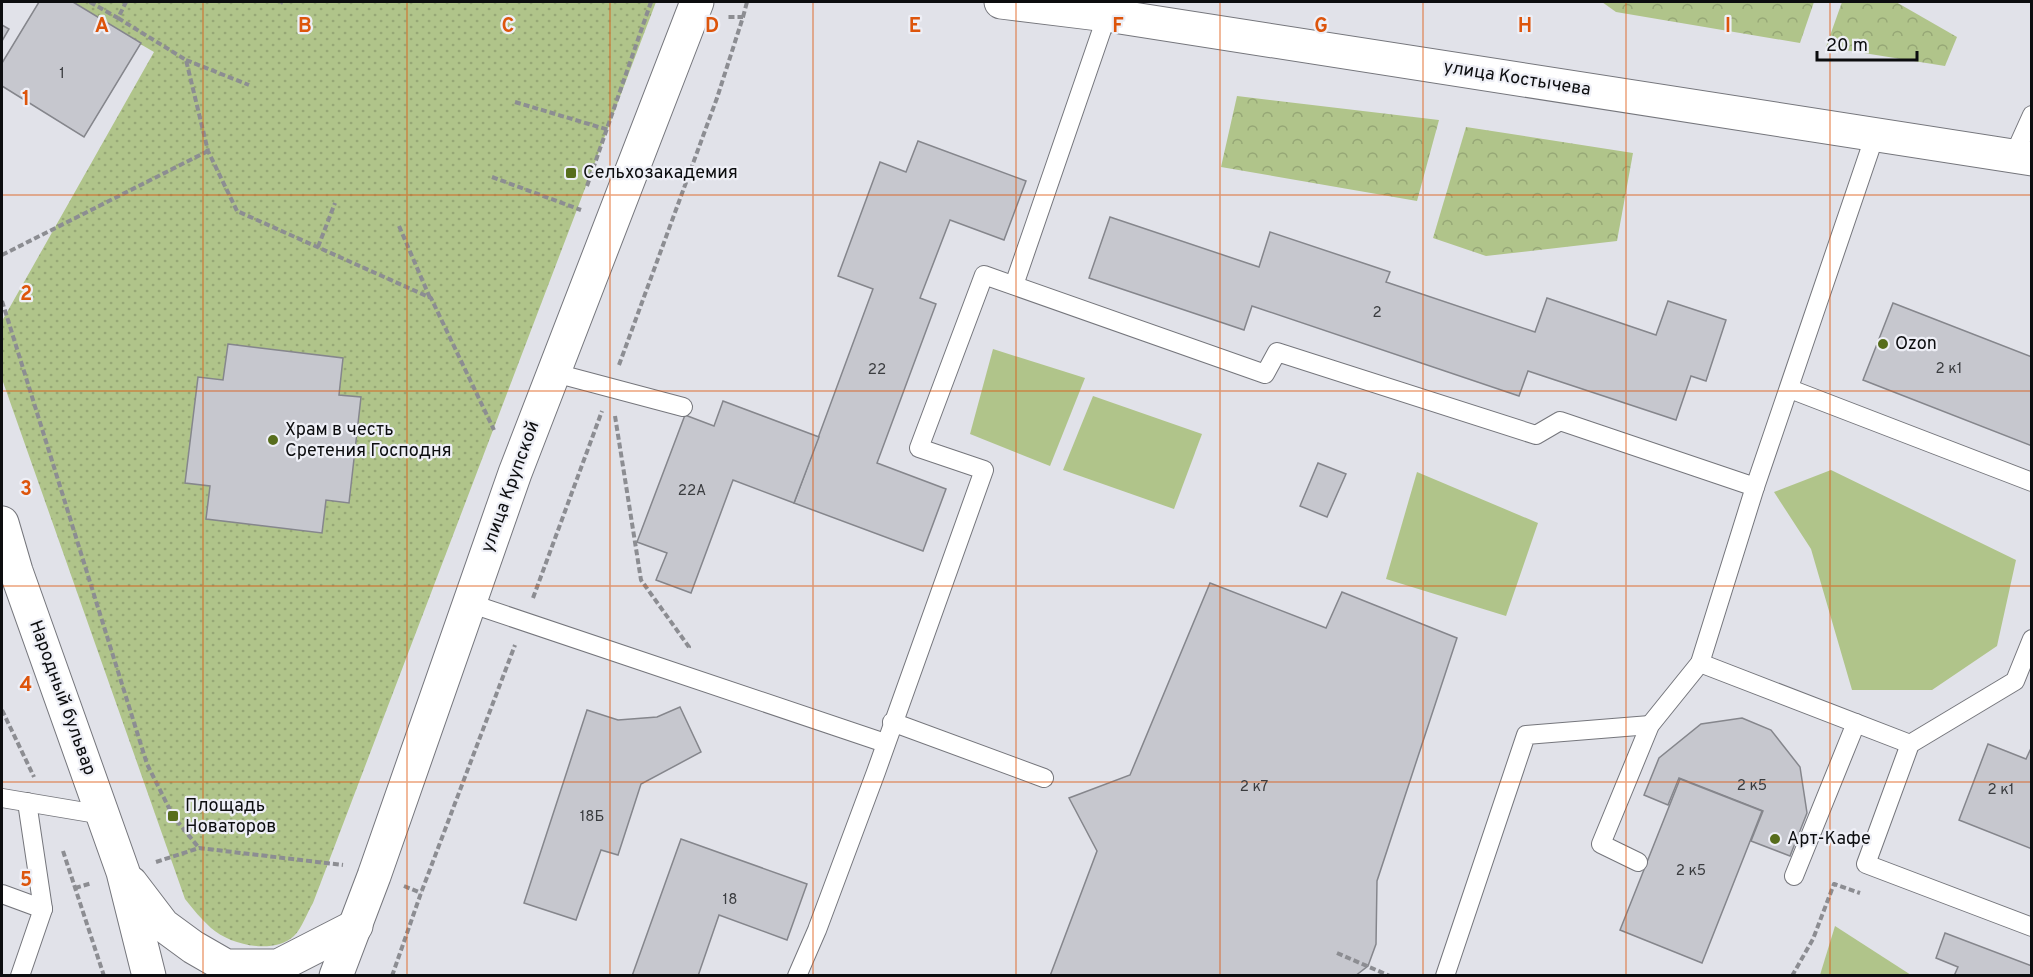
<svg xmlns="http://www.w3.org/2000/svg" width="2033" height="977" viewBox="0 0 2033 977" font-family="Overpass,sans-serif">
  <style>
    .grass { fill: url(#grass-dots) }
    .forest { fill: url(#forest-crowns) }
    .park { fill: #b0c48a }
    .building { fill: #c6c7ce; stroke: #85868c; stroke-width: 1.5 }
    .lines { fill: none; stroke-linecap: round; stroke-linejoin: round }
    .service-casing { stroke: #75767c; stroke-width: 20 }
    .minor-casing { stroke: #75767c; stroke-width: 35 }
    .tertiary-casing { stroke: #75767c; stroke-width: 35 }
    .path { stroke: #8c8d92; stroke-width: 4; stroke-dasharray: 6 3; stroke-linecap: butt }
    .service { stroke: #fff; stroke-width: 18 }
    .minor { stroke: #fff; stroke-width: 33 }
    .tertiary { stroke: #fff; stroke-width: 33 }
    .grid { fill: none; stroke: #dd550c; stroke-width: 1.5; stroke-opacity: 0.55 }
    .poi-dot { fill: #576d1c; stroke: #eeeff6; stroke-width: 2 }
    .labels { text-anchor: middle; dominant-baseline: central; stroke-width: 4.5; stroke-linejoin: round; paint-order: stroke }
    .number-label { font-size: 15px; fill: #3a3c3f }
    .street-label { font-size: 18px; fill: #0c0d0f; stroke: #eeeff6 }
    .poi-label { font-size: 18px; fill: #0c0d0f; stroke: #eeeff6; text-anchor: start }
    .grid-label { font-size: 20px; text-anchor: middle; font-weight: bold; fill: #dd550c; stroke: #eeeff6; stroke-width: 4.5; stroke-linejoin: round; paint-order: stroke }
  </style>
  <defs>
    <pattern id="grass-dots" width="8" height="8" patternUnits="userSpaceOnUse" patternTransform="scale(1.5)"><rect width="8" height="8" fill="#b0c48a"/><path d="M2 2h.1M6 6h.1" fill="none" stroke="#96a776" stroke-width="1.8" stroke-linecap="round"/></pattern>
    <pattern id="forest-crowns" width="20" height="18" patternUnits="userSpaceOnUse" patternTransform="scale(1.5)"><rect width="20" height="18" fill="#b0c48a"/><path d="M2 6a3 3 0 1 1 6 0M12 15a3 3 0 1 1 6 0" fill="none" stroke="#96a776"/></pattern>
  </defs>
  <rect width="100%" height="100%" fill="#e1e2e9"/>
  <!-- grass -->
  <path class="grass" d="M68 2H656L313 903C307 913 302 928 294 936 273 955 230 945 211 928 201 919 193 909 185 899L2 379V321L154 52Z"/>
  <!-- forest -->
  <g class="forest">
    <path d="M1602 2H1814L1800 43 1616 12Z"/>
    <path d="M1842 2H1896L1957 37 1945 66 1826 47Z"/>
    <path d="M1237 96 1439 120 1417 201 1221 167Z"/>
    <path d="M1466 127 1633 153 1617 241 1486 256 1433 238Z"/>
  </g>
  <!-- park -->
  <g class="park">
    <path d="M993 349 1085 378 1050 466 970 434Z"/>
    <path d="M1093 396 1202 434 1174 509 1063 470Z"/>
    <path d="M1831 470 2016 560 1997 646 1932 690H1852L1811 549 1774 492Z"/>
    <path d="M1417 472 1538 523 1506 616 1386 579Z"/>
    <path d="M1835 926 1911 975H1820Z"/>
  </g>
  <!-- building -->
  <g class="building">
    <path d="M39 2H73L141 43 84 137 2 86V63Z"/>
    <path d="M2 25 9 29 2 41Z"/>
    <path d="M918 141 1026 181 1004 240 950 220 920 298 936 304 877 463 946 489 923 551 794 503 873 289 838 276 880 162 906 172Z"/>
    <path d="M1110 217 1259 267 1270 232 1390 272 1386 282 1535 332 1547 298 1656 335 1668 301 1726 320 1706 381 1691 376 1676 420 1528 371 1519 396 1252 306 1244 330 1089 278Z"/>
    <path d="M1893 303 2032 357V446L1863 380Z"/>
    <path d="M228 344 343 358 339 395 361 397 349 503 326 500 322 533 206 519 210 486 185 483 198 377 223 380Z"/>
    <path d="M723 401 819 437 794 503 733 480 691 593 656 580 667 553 637 542 685 415 714 426Z"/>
    <path d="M1318 463 1346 474 1327 517 1300 506Z"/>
    <path d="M1210 583 1326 628 1342 592 1457 638 1377 881 1376 944 1368 966 1355 976H1050L1097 851 1069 798 1130 775Z"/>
    <path d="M680 707 701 752 641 784 618 855 601 850 576 920 524 903 587 710 618 720 657 717Z"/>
    <path d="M1742 718 1771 730 1800 767 1807 813 1790 856 1751 841 1763 811 1679 778 1668 805 1644 795 1659 758 1701 724Z"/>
    <path d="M1988 744 2026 759 2032 746V849L1959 820Z"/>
    <path d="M1680 779 1762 811 1702 963 1620 930Z"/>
    <path d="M681 839 807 884 787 940 719 915 698 976H632Z"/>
    <path d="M1945 933 2032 966V976H1954L1958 967 1936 958Z"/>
  </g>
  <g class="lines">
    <!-- service casing -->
    <g class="service-casing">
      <g id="service">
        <path d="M2013 157 2032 115"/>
        <path d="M1014 285 1107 15"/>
        <path d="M555 373 683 407"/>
        <path d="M1790 389 2032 482"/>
        <path d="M469 603 885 743"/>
        <path d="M2032 639 2015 681 1910 744 1866 864 2032 927"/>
        <path d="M1700 663 1910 744"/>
        <path d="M892 722 1044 778"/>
        <path d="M2 798 103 815"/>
        <path d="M1638 862 1601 844 1650 725 1700 663 1755 487"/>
        <path d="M1794 876 1856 723"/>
        <path d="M2 894 43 909"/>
        <path d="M20 976 43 909 27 802"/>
        <path d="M797 976 817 930 876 772 984 470 919 448 984 275 1265 374 1277 352 1536 435 1560 421 1755 487 1875 135"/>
        <path d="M1445 976 1526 735 1650 725"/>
      </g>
    </g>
    <!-- minor casing -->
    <g class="minor-casing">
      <path id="minor" d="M1001 2 1107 15 2032 159"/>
    </g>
    <!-- tertiary casing -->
    <g class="tertiary-casing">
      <g id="tertiary">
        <path d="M2 523 16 571 123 872 149 976"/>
        <path d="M131 883 163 925 193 947 226 966H278L356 926"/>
        <path d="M336 976 374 876 515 473 697 2"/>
      </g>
    </g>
    <!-- path -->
    <g class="path">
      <path d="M90 2 118 18 126 2"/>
      <path d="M281 2 283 3"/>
      <path d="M743 17 747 2"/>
      <path d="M118 18 186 60 208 151 237 211 431 298 494 430"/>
      <path d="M186 60 249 85"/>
      <path d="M515 102 609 130"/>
      <path d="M492 177 581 210"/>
      <path d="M587 186 651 2"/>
      <path d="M399 226 430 298"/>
      <path d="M318 247 335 203"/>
      <path d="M2 255 208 151"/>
      <path d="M2 301 147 764 173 816 199 848"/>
      <path d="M619 365 717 98 743 17H727"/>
      <path d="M615 416 641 580 689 647 688 649"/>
      <path d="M533 598 602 411"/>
      <path d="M2 710 34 777"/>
      <path d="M63 851 104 976"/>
      <path d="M156 862 199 848 343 865"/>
      <path d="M404 886 421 893"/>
      <path d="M75 888 92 883"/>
      <path d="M1337 953 1390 976"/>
      <path d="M392 976 421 893 515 645"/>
      <path d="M1792 976 1813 939 1834 884 1860 893"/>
    </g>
    <!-- service -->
    <use href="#service" class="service"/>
    <!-- minor -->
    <use href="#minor" class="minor"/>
    <!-- tertiary -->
    <use href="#tertiary" class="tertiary"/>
  </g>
  <!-- grid -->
  <path class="grid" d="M203 2V976M407 2V976M610 2V976M813 2V976M1016 2V976M1220 2V976M1423 2V976M1626 2V976M1830 2V976M2 195H2032M2 391H2032M2 586H2032M2 782H2032"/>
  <!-- markers -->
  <g class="poi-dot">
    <rect x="565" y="167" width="12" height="12" rx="3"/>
    <circle cx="1883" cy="344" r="6"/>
    <circle cx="273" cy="440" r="6"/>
    <rect x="167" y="810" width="12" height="12" rx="3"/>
    <circle cx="1775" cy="839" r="6"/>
  </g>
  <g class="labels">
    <!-- number labels -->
    <g class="number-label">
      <text x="62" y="74">1</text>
      <text x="1377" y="313">2</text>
      <text x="1949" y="369">2 к1</text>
      <text x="877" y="370">22</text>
      <text x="692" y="491">22А</text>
      <text x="1752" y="786">2 к5</text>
      <text x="1254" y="787">2 к7</text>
      <text x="2001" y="790">2 к1</text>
      <text x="592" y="817">18Б</text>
      <text x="1691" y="871">2 к5</text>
      <text x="730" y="900">18</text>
    </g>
    <!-- street labels -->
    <g class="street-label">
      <text transform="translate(1517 79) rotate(9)">улица Костычева</text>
      <text transform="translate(511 487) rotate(-70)">улица Крупской</text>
      <text transform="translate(62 698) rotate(70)">Народный бульвар</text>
    </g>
    <!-- poi labels -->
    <g class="poi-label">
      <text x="583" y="173">Сельхозакадемия</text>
      <text x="1895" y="344">Ozon</text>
      <text x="285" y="430">Храм в честь<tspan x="285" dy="21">Сретения Господня</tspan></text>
      <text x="185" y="806">Площадь<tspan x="185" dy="21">Новаторов</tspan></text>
      <text x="1787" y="839">Арт-Кафе</text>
    </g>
  </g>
  <g class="grid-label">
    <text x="102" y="32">A</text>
    <text x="305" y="32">B</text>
    <text x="508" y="32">C</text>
    <text x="712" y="32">D</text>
    <text x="915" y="32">E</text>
    <text x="1118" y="32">F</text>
    <text x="1321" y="32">G</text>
    <text x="1525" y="32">H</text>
    <text x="1728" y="32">I</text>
    <text x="26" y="105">1</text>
    <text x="26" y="300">2</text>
    <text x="26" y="495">3</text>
    <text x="26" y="691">4</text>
    <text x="26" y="886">5</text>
  </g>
  <!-- border -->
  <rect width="2033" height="977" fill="none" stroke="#0c0d0f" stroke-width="6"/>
  <!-- scale -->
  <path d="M1817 51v9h100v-9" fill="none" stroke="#0c0d0f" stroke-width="3"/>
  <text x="1826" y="51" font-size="18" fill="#0c0d0f" stroke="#eeeff6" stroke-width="4.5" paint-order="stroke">20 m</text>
</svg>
